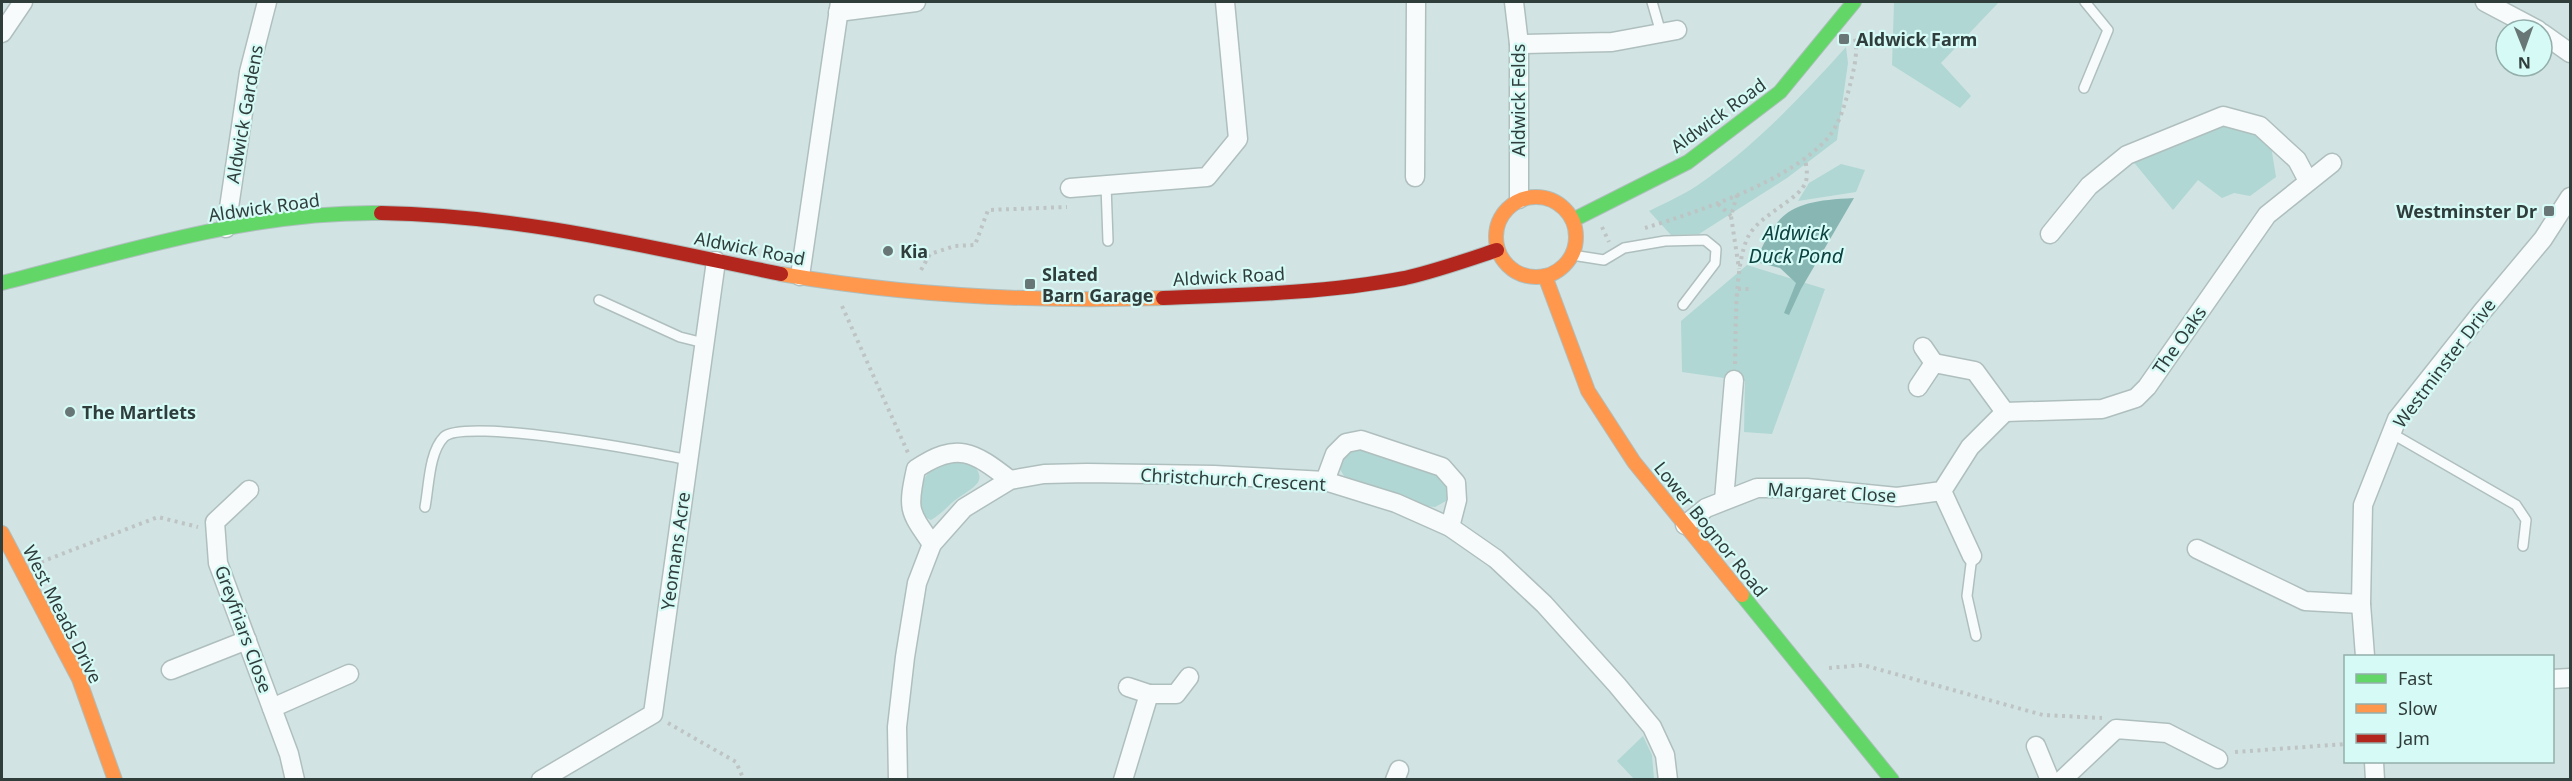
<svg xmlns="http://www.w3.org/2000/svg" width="2572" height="781" viewBox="0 0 2572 781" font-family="'Noto Sans',sans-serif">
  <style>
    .green { fill: #b0d7d4 }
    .water { fill: #88b6b3 }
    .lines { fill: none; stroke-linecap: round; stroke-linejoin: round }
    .lane-casing { stroke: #afbfbe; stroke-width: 12 }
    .street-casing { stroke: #afbfbe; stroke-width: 21 }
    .fast-casing { stroke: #afbfbe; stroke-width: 16 }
    .slow-casing { stroke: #afbfbe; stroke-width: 16 }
    .jam-casing { stroke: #afbfbe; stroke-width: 16 }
    .path { stroke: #bec4c3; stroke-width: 4; stroke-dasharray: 3 4.5; stroke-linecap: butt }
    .lane { stroke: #f8fbfb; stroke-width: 9 }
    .street { stroke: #f8fbfb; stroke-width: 18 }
    .fast { stroke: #63d668; stroke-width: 14 }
    .slow { stroke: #ff974d; stroke-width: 14 }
    .jam { stroke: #b3261e; stroke-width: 14 }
    .poi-dot { fill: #687776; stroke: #d6faf6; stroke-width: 2 }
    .labels { text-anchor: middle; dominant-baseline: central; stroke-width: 4.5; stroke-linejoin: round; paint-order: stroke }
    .poi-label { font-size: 18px; font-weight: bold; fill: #2f3d3b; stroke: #d6faf6; text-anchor: start }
    .street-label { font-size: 18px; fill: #2f3d3b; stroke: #d6faf6 }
    .water-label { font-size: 20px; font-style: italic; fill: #0b423f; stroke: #d6faf6 }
  </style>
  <rect width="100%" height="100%" fill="#d1e4e3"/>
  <!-- green -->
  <g class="green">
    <path d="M1894 2H1999L1941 63 1971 96 1960 108 1892 65Z"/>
    <path d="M1846 47 1848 63 1837 140 1787 178 1699 234 1671 235 1649 211C1665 203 1683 195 1698 185 1754 147 1800 98 1846 47Z"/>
    <path d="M2222 124 2251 132 2271 146 2276 177 2250 196 2234 193 2222 198 2198 180 2173 210 2132 160Z"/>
    <path d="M1841 164 1865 170 1856 192 1798 201 1809 183Z"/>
    <path d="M1747 265 1825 289 1772 434 1744 432 1745 381 1682 372 1681 321Z"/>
    <path d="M1360 448 1442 476 1449 489 1446 501 1435 507 1424 506 1344 476 1338 466C1342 453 1347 451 1360 448Z"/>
    <path d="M957 460H969C990 481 976 485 958 498 948 505 942 514 931 520 911 512 918 484 930 471 937 464 947 462 957 460Z"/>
    <path d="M1643 736 1652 755 1654 779H1634L1617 761Z"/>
  </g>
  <!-- water -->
  <path class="water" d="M1854 198 1801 289 1789 315 1784 313 1796 283 1780 268 1756 262C1777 206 1798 201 1854 198Z"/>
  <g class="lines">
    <!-- lane casing -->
    <g class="lane-casing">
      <g id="lane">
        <path d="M1652 2 1661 33"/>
        <path d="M2084 88 2108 30 2085 2"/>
        <path d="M1106 185 1108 241"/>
        <path d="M1572 255 1604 260 1624 248 1665 241 1705 240 1716 249 1715 263 1683 305"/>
        <path d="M599 300 680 337 704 343"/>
        <path d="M2391 433 2516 505 2526 520 2523 546"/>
        <path d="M425 507C429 486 429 452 444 437 464 417 654 452 688 460"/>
        <path d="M1972 556 1967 596 1976 636"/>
      </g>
    </g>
    <!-- street casing -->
    <g class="street-casing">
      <g id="street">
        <path d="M1514 2 1519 44V199"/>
        <path d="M2485 2 2538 30"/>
        <path d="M838 12 916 2"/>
        <path d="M2 33 23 2"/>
        <path d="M2542 33 2570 53"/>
        <path d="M1519 44 1612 42 1677 30"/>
        <path d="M1415 177 1416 2"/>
        <path d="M1070 188 1207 177 1238 139 1225 2"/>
        <path d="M226 228 249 72 267 2"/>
        <path d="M2050 234 2089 186 2127 155 2223 116 2260 126 2297 160 2308 181"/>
        <path d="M800 276 840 2"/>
        <path d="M1923 347 1934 363"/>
        <path d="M1918 387 1934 363 1975 371 2005 412"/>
        <path d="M2005 412 2102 409 2136 398 2147 387 2267 215 2332 163"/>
        <path d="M1325 481 1335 454 1346 443 1361 440 1442 467 1456 483 1457 500 1450 527"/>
        <path d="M249 490 215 522 218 563 289 754 295 780"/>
        <path d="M1942 491 1972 556"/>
        <path d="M1724 500 1734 380"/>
        <path d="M1685 525 1706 508 1757 488H1807L1897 497 1942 491 1970 447 2005 412"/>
        <path d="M932 544C909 511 907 510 916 469 957 441 974 452 1010 480"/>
        <path d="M2197 549 2305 601 2361 604"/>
        <path d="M2365 656 2361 604 2363 505 2397 419 2481 313 2543 239 2570 197"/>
        <path d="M171 670 247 640"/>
        <path d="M2552 679 2570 678"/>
        <path d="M1128 687 1149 694"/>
        <path d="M272 708 349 674"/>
        <path d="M2036 746 2050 780"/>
        <path d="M2374 762 2375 780"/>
        <path d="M541 780 653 714 716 261"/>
        <path d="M898 780 897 727 905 657 917 583 932 544 964 508 1010 480 1044 474 1087 473 1214 475 1325 481 1396 503 1450 527 1496 559 1544 604 1617 685 1652 727 1665 755 1668 780"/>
        <path d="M1123 780 1149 694H1176L1189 677"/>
        <path d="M1395 780 1399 770"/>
        <path d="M2062 780 2116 729 2167 733 2218 759"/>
      </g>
    </g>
    <!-- fast casing -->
    <g class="fast-casing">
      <g id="fast">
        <path d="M1573 220 1688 162 1780 92 1854 2"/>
        <path d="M2 283C125 252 252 211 381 213"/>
        <path d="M1742 595 1892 780"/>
      </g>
    </g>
    <!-- slow casing -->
    <g class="slow-casing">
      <g id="slow">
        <circle cx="1536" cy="237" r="40"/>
        <path d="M781 274C907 296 1036 302 1163 298"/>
        <path d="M1545 276 1588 391 1634 462 1742 595"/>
        <path d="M2 533 79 679 115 780"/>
      </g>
    </g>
    <!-- jam casing -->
    <g class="jam-casing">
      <g id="jam">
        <path d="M381 213C517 215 648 247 781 274"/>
        <path d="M1163 298C1243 295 1326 293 1405 278 1436 271 1467 260 1497 250"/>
      </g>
    </g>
    <!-- path -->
    <g class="path">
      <path d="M1737 195 1731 216 1739 269"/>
      <path d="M1718 204 1731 216"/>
      <path d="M1602 227 1609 242"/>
      <path d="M1645 228C1700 211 1787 182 1826 140 1840 125 1846 101 1851 81 1854 69 1859 48 1854 36"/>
      <path d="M921 270 930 254 955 246 975 245 988 210 1067 207"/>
      <path d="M1738 289H1752"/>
      <path d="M842 306 909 455"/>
      <path d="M1735 364C1736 332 1734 262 1749 235 1762 213 1801 199 1806 181 1808 174 1806 165 1805 158"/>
      <path d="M41 562 158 517 198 527"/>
      <path d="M1829 668 1863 665 2043 715 2102 718"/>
      <path d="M668 723 736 762 744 780"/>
      <path d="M2235 752 2346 744"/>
    </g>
    <!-- lane -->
    <use href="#lane" class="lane"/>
    <!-- street -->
    <use href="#street" class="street"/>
    <!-- fast -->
    <use href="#fast" class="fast"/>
    <!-- slow -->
    <use href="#slow" class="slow"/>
    <!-- jam -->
    <use href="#jam" class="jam"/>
  </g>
  <!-- markers -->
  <g class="poi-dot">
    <rect x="1838" y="33" width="12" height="12" rx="3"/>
    <rect x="2543" y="205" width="12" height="12" rx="3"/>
    <circle cx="888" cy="251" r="6"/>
    <rect x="1024" y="278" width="12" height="12" rx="3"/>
    <circle cx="70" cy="412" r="6"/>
  </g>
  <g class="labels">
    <!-- poi labels -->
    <g class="poi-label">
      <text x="1856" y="39">Aldwick Farm</text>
      <text x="2537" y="211" text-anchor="end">Westminster Dr</text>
      <text x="900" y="251">Kia</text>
      <text x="1042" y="274">Slated<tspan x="1042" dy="21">Barn Garage</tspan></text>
      <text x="82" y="412">The Martlets</text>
    </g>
    <!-- street labels -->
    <g class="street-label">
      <text transform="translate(1518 100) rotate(-90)">Aldwick Felds</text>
      <text transform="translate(244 114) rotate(-80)">Aldwick Gardens</text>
      <text transform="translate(1718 115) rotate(-36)">Aldwick Road</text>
      <text transform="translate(264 207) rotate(-8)">Aldwick Road</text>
      <text transform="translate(750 248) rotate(11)">Aldwick Road</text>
      <text transform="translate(1229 276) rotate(-3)">Aldwick Road</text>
      <text transform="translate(2179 340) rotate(-55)">The Oaks</text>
      <text transform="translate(2444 363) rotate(-53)">Westminster Drive</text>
      <text transform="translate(1233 479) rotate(3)">Christchurch Crescent</text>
      <text transform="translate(1832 492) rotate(3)">Margaret Close</text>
      <text transform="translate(1711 529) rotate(51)">Lower Bognor Road</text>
      <text transform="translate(675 551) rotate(-82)">Yeomans Acre</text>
      <text transform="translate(63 614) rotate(63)">West Meads Drive</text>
      <text transform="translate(244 629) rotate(70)">Greyfriars Close</text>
    </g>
    <!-- water labels -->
    <g class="water-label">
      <text x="1796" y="232">Aldwick<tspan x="1796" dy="23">Duck Pond</tspan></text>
    </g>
  </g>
  <!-- border -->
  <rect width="2572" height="781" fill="none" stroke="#2f3d3b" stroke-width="6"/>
  <!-- legend -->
  <rect x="2344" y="655" width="210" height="108" fill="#d6faf6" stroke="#93aeab" stroke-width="1.5"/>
  <rect x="2356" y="674" width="30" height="9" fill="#63d668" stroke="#93aeab" stroke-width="1.5"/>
  <text x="2398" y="685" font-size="18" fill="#2f3d3b">Fast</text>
  <rect x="2356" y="704" width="30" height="9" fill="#ff974d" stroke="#93aeab" stroke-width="1.5"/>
  <text x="2398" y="715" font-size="18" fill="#2f3d3b">Slow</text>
  <rect x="2356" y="734" width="30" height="9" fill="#b3261e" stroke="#93aeab" stroke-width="1.5"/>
  <text x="2398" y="745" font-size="18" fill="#2f3d3b">Jam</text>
  <!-- north arrow -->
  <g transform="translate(2524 48) rotate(179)"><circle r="28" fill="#d6faf6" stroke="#93aeab" stroke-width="1.5"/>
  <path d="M0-4.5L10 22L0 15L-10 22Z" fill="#687776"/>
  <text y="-9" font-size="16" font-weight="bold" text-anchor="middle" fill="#2f3d3b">N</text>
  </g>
</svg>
